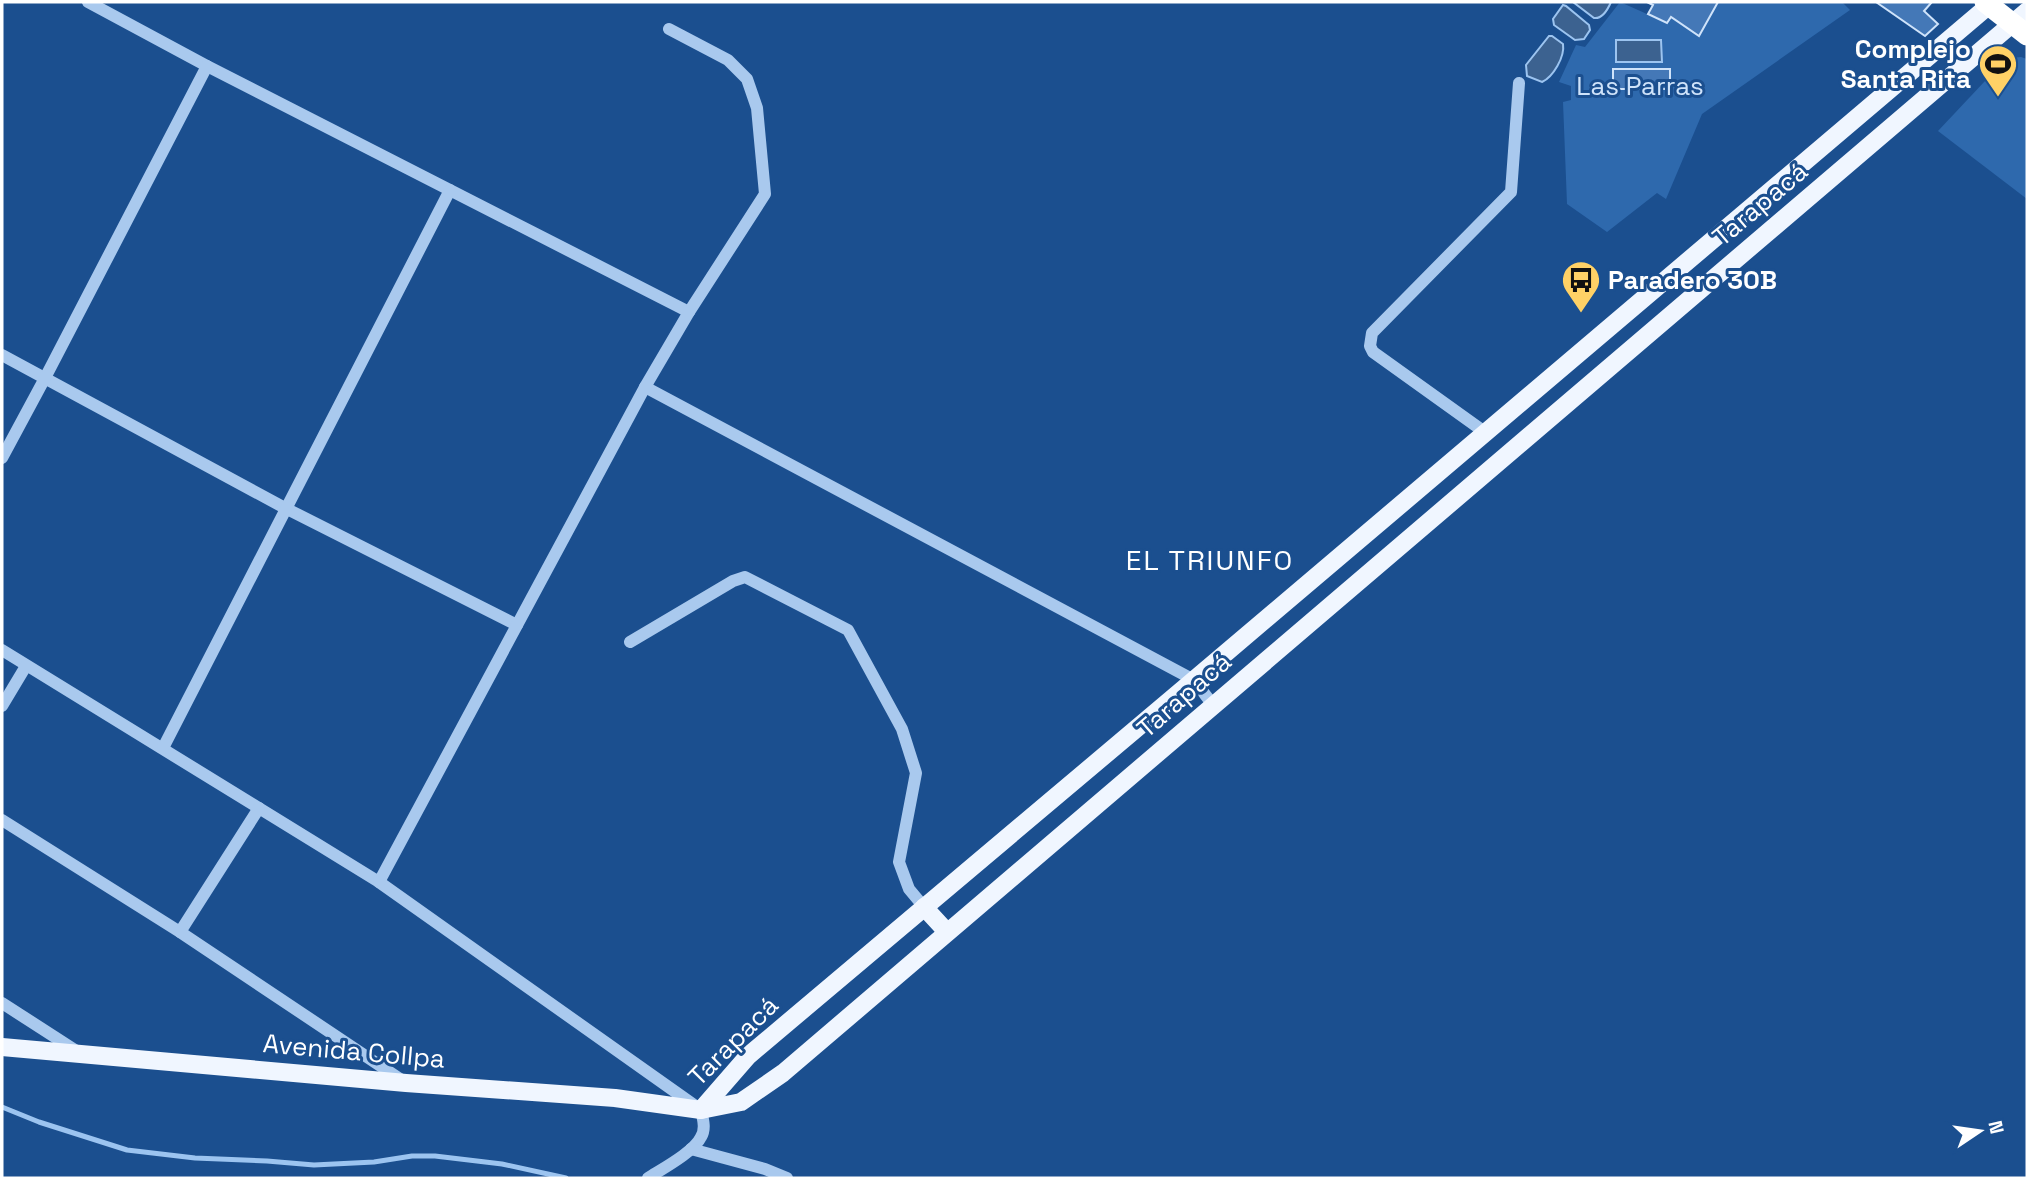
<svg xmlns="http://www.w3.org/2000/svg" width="2029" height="1180" viewBox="0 0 2029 1180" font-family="'Space Grotesk',sans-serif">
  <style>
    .green { fill: #2e69ad }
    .water { fill: #3c6290; stroke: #9cc4f0; stroke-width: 2 }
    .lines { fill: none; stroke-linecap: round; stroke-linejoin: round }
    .stream { stroke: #9cc4f0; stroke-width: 5 }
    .building { fill: #4478b7; stroke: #cfe3fa; stroke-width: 2 }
    .minor { stroke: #a9c9ee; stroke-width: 12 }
    .major { stroke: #f0f6ff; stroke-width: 18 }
    .highway { stroke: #fff; stroke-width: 21 }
    .labels { text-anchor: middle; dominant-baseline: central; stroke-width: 6; stroke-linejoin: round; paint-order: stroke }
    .poi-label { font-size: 26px; font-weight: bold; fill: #fff; stroke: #1b4f8f; text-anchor: end }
    .park-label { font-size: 26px; fill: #cfe3fa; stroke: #1b4f8f }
    .street-label { font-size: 26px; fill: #fff; stroke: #1b4f8f }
    .neighbourhood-label { font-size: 28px; letter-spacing: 2px; fill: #fff; stroke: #1b4f8f }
  </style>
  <rect width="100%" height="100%" fill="#1b4f8f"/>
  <!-- green -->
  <g class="green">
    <path d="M1620 2 1647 14 1655 2H1842L1850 10 1702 114 1666 199 1657 193 1607 232 1567 204 1563 102 1571 100V86L1559 82 1576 45 1585 47Z"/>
    <path d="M2021 57 2027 59V199L1938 131 2001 64 2011 58Z"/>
  </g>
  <!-- water -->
  <g class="water">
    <path d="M1573 2H1611C1608 9 1602 19 1594 18Z"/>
    <path d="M1563 5 1566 6 1589 25 1590 30 1584 39 1575 40 1554 25 1553 19Z"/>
    <path d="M1549 36H1552L1563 44C1565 57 1553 77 1542 82L1527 76 1526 65Z"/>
    <path d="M1616 40H1661L1662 62H1616Z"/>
  </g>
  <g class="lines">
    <!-- stream -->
    <path class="stream" d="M2 1107 39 1122 127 1150 195 1158 267 1161 314 1165 374 1162 412 1156H435L502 1164 566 1178"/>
  </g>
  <!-- building -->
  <g class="building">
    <path d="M1647 2H1718L1699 36 1671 17 1667 23 1648 14 1653 5Z"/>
    <path d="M1876 2H1932L1924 11 1938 24 1925 36Z"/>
    <rect x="1613" y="69" width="57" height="20"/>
  </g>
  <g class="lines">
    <!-- minor -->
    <g class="minor">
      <path d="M88 2 207 66 689 312"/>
      <path d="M2 355 285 508 517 625"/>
      <path d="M645 387 1194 680 1213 705"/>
      <path d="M1486 433 1373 352 1370 346 1372 333 1511 192 1519 83"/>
      <path d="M2 458 45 378 207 66"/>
      <path d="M630 642 733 581 745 577 848 630 902 729 916 773 899 862 909 889 924 907"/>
      <path d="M2 650 379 882 701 1110C703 1119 706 1129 701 1137 694 1152 662 1169 648 1178"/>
      <path d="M2 706 26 666"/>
      <path d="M163 748 450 190"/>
      <path d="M2 820 180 932 403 1081"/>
      <path d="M379 882 645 387 689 312 765 194 757 108 747 79 728 60 669 29"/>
      <path d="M180 932 259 808"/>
      <path d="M2 1003 78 1052"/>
      <path d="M691 1149 765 1169 787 1178"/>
    </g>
    <!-- major -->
    <g class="major">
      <path d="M924 907 947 932"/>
      <path d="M2 1047 406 1083 615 1098 701 1110 741 1102 783 1073 2027 11"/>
      <path d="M701 1110 748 1056 1194 680 1993 2"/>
    </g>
    <!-- highway -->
    <path class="highway" d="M1985 2 2027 35"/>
  </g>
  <!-- icons -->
  <defs>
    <g id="stadium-pin" transform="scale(2.0125)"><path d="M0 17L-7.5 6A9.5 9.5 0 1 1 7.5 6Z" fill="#ffd166" stroke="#1b4f8f"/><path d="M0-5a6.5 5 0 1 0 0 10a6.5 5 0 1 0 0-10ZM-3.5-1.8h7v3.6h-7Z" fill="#111"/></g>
    <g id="bus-pin" transform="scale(2.0125)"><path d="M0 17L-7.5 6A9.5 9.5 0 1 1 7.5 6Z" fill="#ffd166" stroke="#1b4f8f"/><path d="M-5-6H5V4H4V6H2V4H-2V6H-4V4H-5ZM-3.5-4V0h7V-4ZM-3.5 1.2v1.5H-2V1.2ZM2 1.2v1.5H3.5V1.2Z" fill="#111"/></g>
  </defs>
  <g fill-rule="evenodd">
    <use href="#stadium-pin" x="1998" y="64"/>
    <use href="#bus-pin" x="1581" y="280"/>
  </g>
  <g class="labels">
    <!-- poi labels -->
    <g class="poi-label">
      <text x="1971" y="49">Complejo<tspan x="1971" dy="30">Santa Rita</tspan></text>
      <text x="1608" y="280" text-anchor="start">Paradero 30B</text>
    </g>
    <!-- park labels -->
    <g class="park-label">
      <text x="1640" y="86">Las Parras</text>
    </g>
    <!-- street labels -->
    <g class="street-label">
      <text transform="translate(1760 204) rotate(-40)">Tarapacá</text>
      <text transform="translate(1184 695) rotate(-41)">Tarapacá</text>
      <text transform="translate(733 1041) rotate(-45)">Tarapacá</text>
      <text transform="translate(354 1051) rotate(5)">Avenida Collpa</text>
    </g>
    <!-- neighbourhood labels -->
    <g class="neighbourhood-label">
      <text x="1210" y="560">EL TRIUNFO</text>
    </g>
  </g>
  <!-- border -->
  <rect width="2029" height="1180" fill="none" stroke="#ffffff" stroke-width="7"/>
  <!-- north arrow -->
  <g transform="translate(1980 1131) rotate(77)" stroke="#1b4f8f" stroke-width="5" paint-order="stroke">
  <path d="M0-5L12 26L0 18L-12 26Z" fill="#ffffff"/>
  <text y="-10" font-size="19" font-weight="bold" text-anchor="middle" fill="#ffffff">N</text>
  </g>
</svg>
